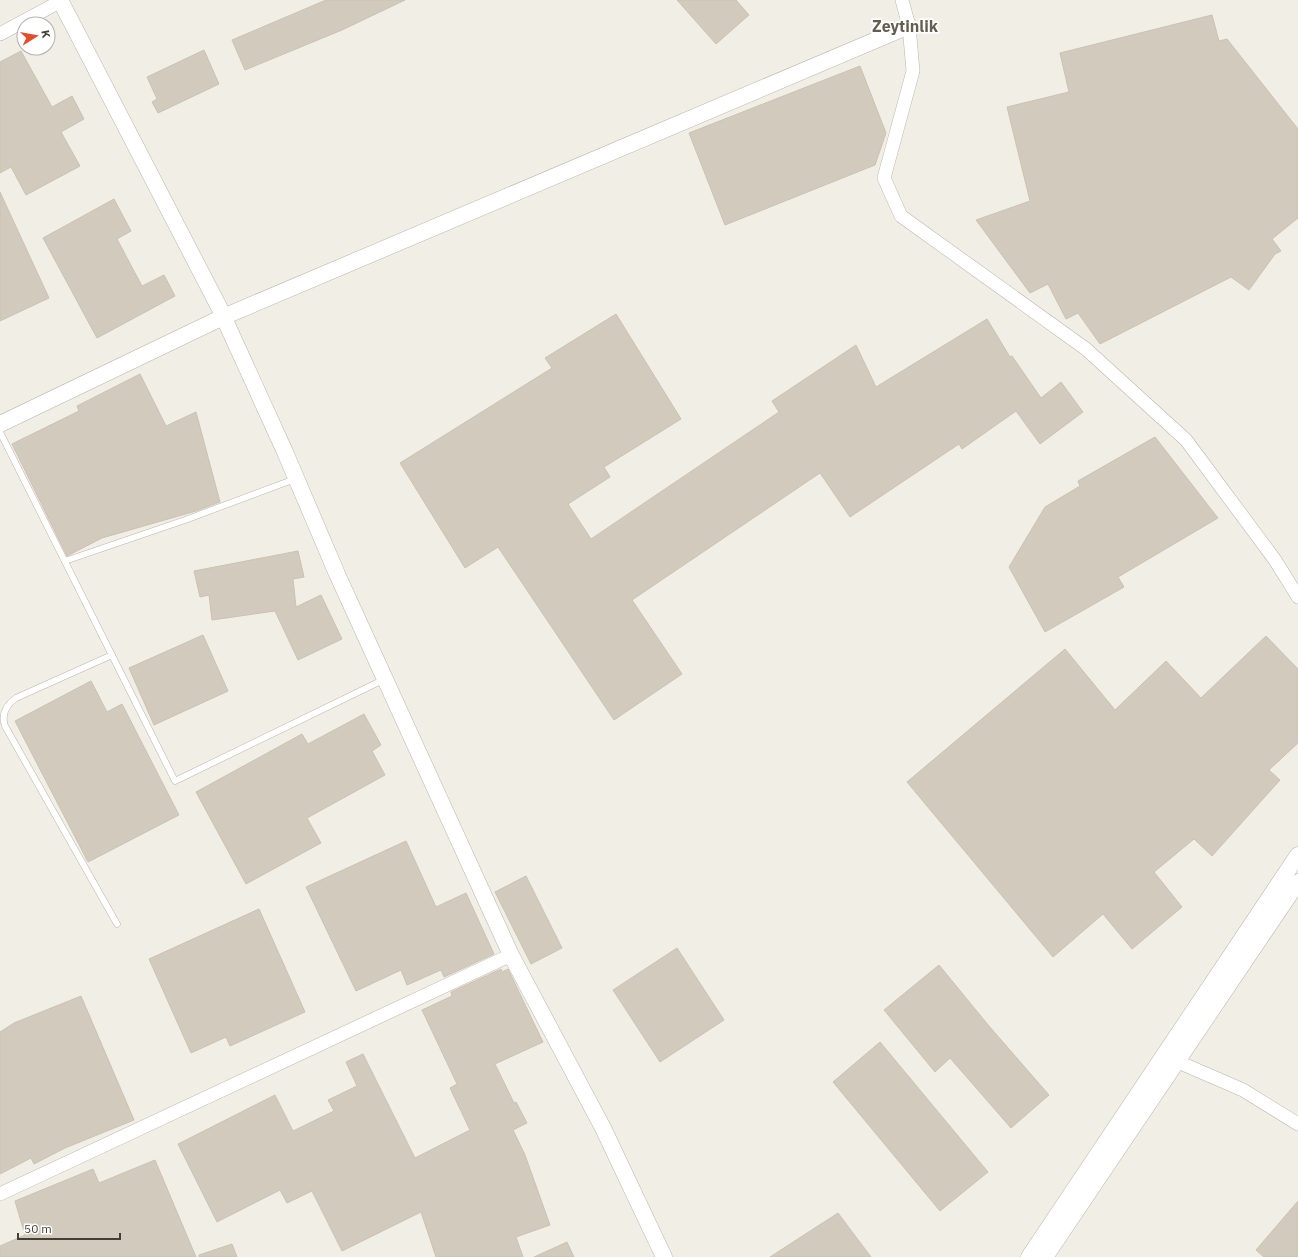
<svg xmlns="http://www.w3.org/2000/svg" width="1298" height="1257" viewBox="0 0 1298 1257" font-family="'IBM Plex Sans',sans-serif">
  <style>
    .building { fill: #d1cabd; stroke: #cbc2b1 }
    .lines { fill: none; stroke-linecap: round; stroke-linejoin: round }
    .service-casing { stroke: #bbb6aa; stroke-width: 7 }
    .minor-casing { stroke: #bbb6aa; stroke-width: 14 }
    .tertiary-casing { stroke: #bbb6aa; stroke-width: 17 }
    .service { stroke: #fff; stroke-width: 6 }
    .minor { stroke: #fff; stroke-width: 13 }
    .tertiary { stroke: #fff; stroke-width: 16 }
    .labels { text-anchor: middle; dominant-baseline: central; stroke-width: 3.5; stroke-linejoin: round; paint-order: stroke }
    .district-label { font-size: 16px; font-weight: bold; fill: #655d4f; stroke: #fff }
  </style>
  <rect width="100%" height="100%" fill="#f1eee6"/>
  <!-- building -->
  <g class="building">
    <path d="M326 0H405L342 30 245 70 232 40Z"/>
    <path d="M677 0H736L749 15 716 44Z"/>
    <path d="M1212 15 1219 41 1227 39 1298 129V218L1272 239 1281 251 1275 254 1249 290 1231 277 1100 344 1078 313 1066 319 1048 284 1030 293 976 220 1030 201 1007 107 1069 92 1060 53Z"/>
    <path d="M204 50 219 84 158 113 152 102 157 99 147 77Z"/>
    <path d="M21 51 52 107 72 96 84 119 61 132 80 166 26 195 11 167 0 173V62Z"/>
    <path d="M860 66 886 133 875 165 725 225 689 133Z"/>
    <path d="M0 192 49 298 0 321Z"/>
    <path d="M114 199 131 231 117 239 142 286 164 275 175 296 97 338 43 238Z"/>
    <path d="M616 314 681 419 604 467 610 477 568 504 591 539 779 412 772 401 856 345 876 387 987 319 1010 357 1012 356 1041 398 1061 382 1083 412 1040 444 1016 411 962 449 959 444 850 517 820 473 632 600 682 674 614 720 498 547 465 568 400 463 552 368 545 358Z"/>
    <path d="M140 374 166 426 196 412 220 502 196 511 102 538 67 556 12 444 79 411 77 406Z"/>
    <path d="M1155 437 1218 518 1118 577 1124 587 1045 632 1009 567 1045 507 1080 486 1078 481Z"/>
    <path d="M298 551 304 577 293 579 296 607 321 595 342 639 298 660 275 611 212 620 209 595 200 597 194 571Z"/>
    <path d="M203 635 228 691 154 725 129 668Z"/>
    <path d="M1266 636 1298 669V743L1269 770 1280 780 1212 856 1194 839 1154 872 1182 907 1132 949 1103 914 1053 957 907 782 1065 649 1115 710 1166 661 1201 698Z"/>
    <path d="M91 681 107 712 122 704 179 815 88 862 15 721Z"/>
    <path d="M364 714 381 745 372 751 385 775 307 818 321 843 246 884 196 792 302 734 308 744Z"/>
    <path d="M406 841 436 907 466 893 494 954 444 977 441 970 407 985 401 970 356 991 306 887Z"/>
    <path d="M526 876 562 948 531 964 495 892Z"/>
    <path d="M259 909 305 1012 230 1046 226 1037 191 1053 149 959Z"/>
    <path d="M677 948 724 1020 660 1062 613 990Z"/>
    <path d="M939 965 989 1026 1049 1095 1011 1128 950 1058 935 1072 884 1010Z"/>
    <path d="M501 969 502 972 508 969 543 1042 495 1064 514 1103 516 1102 527 1123 513 1130 525 1155 550 1225 516 1237 523 1257H436L421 1212 342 1251 312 1191 287 1203 280 1190 217 1222 178 1144 275 1095 293 1131 334 1111 328 1100 357 1086 346 1062 363 1054 415 1158 470 1130 450 1088 457 1084 422 1010 452 996 451 992Z"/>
    <path d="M81 996 134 1120 65 1148 34 1164 31 1158 0 1174V1032L14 1023Z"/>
    <path d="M880 1042 988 1172 940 1211 833 1082Z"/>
    <path d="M155 1160 196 1257H0V1246L25 1235 15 1201 93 1169 99 1183Z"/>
    <path d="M1298 1201V1257H1264L1256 1250Z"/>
    <path d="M838 1213 871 1257H770Z"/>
    <path d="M567 1242 574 1257H534Z"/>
    <path d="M232 1244 237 1257H199V1255Z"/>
  </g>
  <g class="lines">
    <!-- service casing -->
    <g class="service-casing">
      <g id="service">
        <path d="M0 432 175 781 385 679"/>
        <path d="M65 561 185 520 295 479"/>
        <path d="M112 655 16 698C6 705 1 714 5 726L117 924"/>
      </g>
    </g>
    <!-- minor casing -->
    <g class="minor-casing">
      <g id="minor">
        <path d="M902 0 909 26 913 71 884 178 901 216 1086 349 1186 440 1275 560 1298 597"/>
        <path d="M0 34 61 1"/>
        <path d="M1176 1061 1243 1090 1298 1124"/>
        <path d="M0 1194 511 955"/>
      </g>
    </g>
    <!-- tertiary casing -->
    <g class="tertiary-casing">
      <g id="tertiary">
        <path d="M60 0 219 307 285 452 337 574 511 955 603 1128 664 1257"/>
        <path d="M0 424 223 317 909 26"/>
        <path d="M1029 1257 1298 855"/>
        <path d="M1045 1257 1298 882"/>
      </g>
    </g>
    <!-- service -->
    <use href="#service" class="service"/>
    <!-- minor -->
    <use href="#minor" class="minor"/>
    <!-- tertiary -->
    <use href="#tertiary" class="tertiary"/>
  </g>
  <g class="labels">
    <!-- district labels -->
    <g class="district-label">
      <text x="905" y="26">Zeytinlik</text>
    </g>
  </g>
  <!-- north arrow -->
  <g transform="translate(36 36) rotate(79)"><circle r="19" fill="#ffffff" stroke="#b4b2af"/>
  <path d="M0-3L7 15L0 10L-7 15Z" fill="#e24e2c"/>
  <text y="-6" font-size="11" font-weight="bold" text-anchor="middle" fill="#433f36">K</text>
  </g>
  <!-- scale -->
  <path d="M18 1233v6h102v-6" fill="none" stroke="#433f36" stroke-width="2"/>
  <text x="24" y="1233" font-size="12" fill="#433f36" stroke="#ffffff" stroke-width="3" paint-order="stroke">50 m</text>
</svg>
